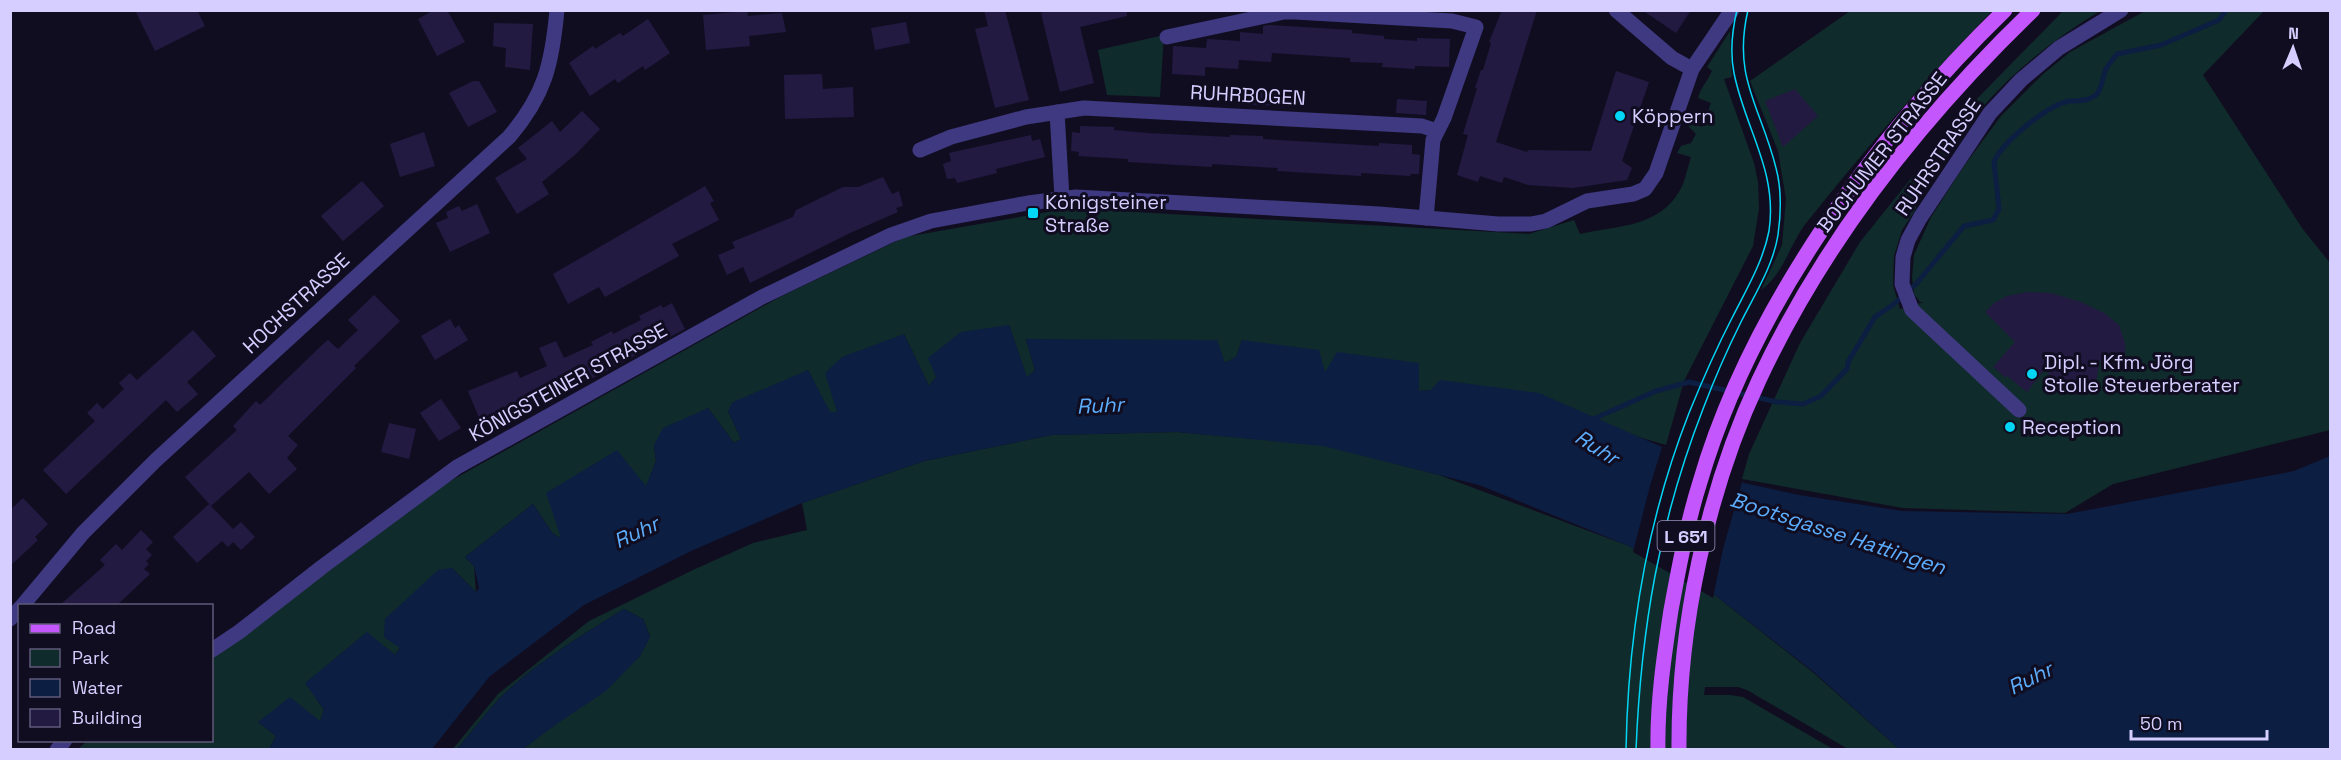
<svg xmlns="http://www.w3.org/2000/svg" width="2341" height="760" viewBox="0 0 2341 760" font-family="'Space Grotesk',sans-serif">
  <style>
    .green { fill: #102b2b }
    .water { fill: #0c1e42 }
    .pier { fill: #110d21 }
    .lines { fill: none; stroke-linecap: round; stroke-linejoin: round }
    .stream { stroke: #0c1e42; stroke-width: 5 }
    .building { fill: #231a42 }
    .minor { stroke: #3e3980; stroke-width: 15 }
    .primary { stroke: #c456fe; stroke-width: 15 }
    .tram { stroke: #02d6f6; stroke-width: 1.5 }
    .poi-dot { fill: #02d6f6; stroke: #110d21; stroke-width: 2 }
    .labels { text-anchor: middle; dominant-baseline: central; stroke-width: 6; stroke-linejoin: round; paint-order: stroke }
    .shield { fill: #110d21; stroke: #9a94bc; stroke-width: 1.5 }
    .shield-label { font-size: 18px; font-weight: bold; fill: #d5ceff }
    .street-label { font-size: 20px; fill: #d5ceff; stroke: #110d21 }
    .poi-label { font-size: 20px; fill: #d5ceff; stroke: #110d21; text-anchor: start }
    .water-label { font-size: 21px; font-style: italic; fill: #5daefe; stroke: #110d21 }
  </style>
  <rect width="100%" height="100%" fill="#110d21"/>
  <!-- green -->
  <g class="green">
    <path d="M1850 11H1992C1927 78 1865 149 1807 222 1790 243 1784 274 1761 290L1782 245 1786 199 1778 151 1750 81Z"/>
    <path d="M2063 11H2100C2056 38 2014 70 1980 110 1966 127 1954 145 1942 163L1935 164 1917 192 1916 209 1902 230 1894 256 1893 285 1900 309 1924 302H1920L1914 294 1912 277 1914 255 1931 217 1964 166 2001 116 2042 75 2070 52 2145 11H2264L2203 75 2302 228 2330 263V430L2113 484 2065 513 1903 508 1742 479 1749 454 1800 343 1860 242 1965 111Z"/>
    <path d="M1730 31 1732 77 1724 79 1754 163 1758 182 1759 208 1753 246 1684 381 1666 445 1628 434 1431 390 1419 391V363L1324 372 1242 340 1236 357 1225 363 1131 341 1026 339 1035 370 1027 378 1009 325 936 377 929 386 904 334 838 413H830L808 370 728 411 741 439 734 443 708 408 654 445 656 461 646 487 562 538 553 534 533 504 465 557 474 566 476 592 452 568 395 655 366 633 306 683 324 710 320 721 258 722 276 736 269 749 77 750 87 741 212 740V652L438 488 778 298 905 237 1059 210H1099L1529 234 1574 220 1580 234C1620 225 1663 228 1683 184 1686 176 1688 166 1691 157L1677 153 1681 146 1691 143 1696 134 1688 126 1689 122 1702 127 1711 103 1698 98C1700 89 1708 80 1712 71L1707 67Z"/>
    <path d="M1164 35 1160 97 1107 95 1098 50Z"/>
    <path d="M1177 432 1323 445 1439 475 1629 546 1716 596 1815 674 1899 749H1848L1747 690 1738 687H1705L1704 695H1730L1743 697 1833 749H523L640 656 650 636 643 619 624 609C581 636 535 663 499 699 484 715 471 733 457 749L452 750 498 694 589 621 693 570 753 543 807 530 802 503 924 461 1052 435Z"/>
  </g>
  <!-- water -->
  <g class="water">
    <path d="M1009 325 1027 377 1035 370 1026 339 1217 340 1225 363 1236 357 1242 340 1319 350 1325 372 1337 352 1419 363V391L1431 390 1440 380 1539 393 1744 483 1799 495 1902 511 2067 514 2294 471 2330 456V749H1899L1815 673 1716 596 1629 546 1479 485 1323 446 1177 432 1052 435 924 461 802 503 691 551 584 605 489 677 432 749H269L276 736 258 722 290 697 320 721 324 710 305 683 367 632 395 655 400 648 384 637 385 619 438 570 452 568 476 592 479 588 474 566 465 557 533 504 553 534 561 538 546 493 617 450 646 486 656 461 654 445 663 428 708 408 734 443 741 439 728 411 733 402 808 370 830 412H837L825 373 842 357 904 334 929 386 936 377 928 358 961 332Z"/>
    <path d="M624 609 643 619 650 637 640 656 606 691 558 723 523 749H457C471 733 484 715 499 699 535 663 581 636 624 609Z"/>
  </g>
  <!-- pier -->
  <path class="pier" d="M1663 444 1743 479 1723 549 1713 598 1633 552 1650 486Z"/>
  <g class="lines">
    <!-- stream -->
    <path class="stream" d="M1591 420 1656 391 1689 382 1777 402 1803 404 1821 396 1847 369 1848 362 1875 317 1894 304 1917 283 1964 226 1993 220 1999 209 1994 162C2002 142 2048 105 2069 101 2079 100 2087 102 2096 95 2103 88 2102 77 2106 69 2109 64 2113 59 2117 54L2161 45 2219 20 2226 10"/>
  </g>
  <!-- building -->
  <g class="building">
    <path d="M135 10H197L205 26 155 51Z"/>
    <path d="M434 10H447L465 42 437 56 418 19Z"/>
    <path d="M984 10H1005L1029 100 995 108 975 29 988 26Z"/>
    <path d="M1049 10H1127V16L1080 27 1094 83 1060 92 1041 13Z"/>
    <path d="M1502 10H1537L1496 142 1527 152 1528 150 1591 151 1616 71 1649 82 1622 161 1632 168 1627 180 1573 188 1528 185 1504 177 1502 183 1480 176 1478 182 1457 175 1468 135 1463 134 1477 88H1475L1481 70H1483L1491 43 1489 42Z"/>
    <path d="M1642 10H1691L1676 33Z"/>
    <path d="M747 11 748 16 782 13 786 32 749 36 750 46 706 50 703 15Z"/>
    <path d="M648 19 670 53 645 70 643 66 618 83 615 79 590 96 569 63 593 46 595 49 620 33 623 36Z"/>
    <path d="M906 22 910 43 875 50 871 28Z"/>
    <path d="M494 23 533 24 530 70 505 67 506 48 493 46Z"/>
    <path d="M1269 25 1352 30V33L1384 36V39L1417 41V38L1450 39 1449 67 1415 66V69L1382 67 1383 63 1350 62V58L1272 53 1271 62 1239 60 1238 69 1205 67V76L1172 74 1173 46 1206 48 1207 39 1240 41V32L1263 34V26Z"/>
    <path d="M822 74 823 89 853 87 854 117 785 119 784 75Z"/>
    <path d="M473 81H479L497 112 468 127 449 93Z"/>
    <path d="M1795 89 1818 116 1783 147 1765 101Z"/>
    <path d="M1237 90 1295 94 1294 107 1236 104Z"/>
    <path d="M1397 99 1427 101 1426 115 1396 113Z"/>
    <path d="M582 111 600 129 576 154 542 182 549 194 517 214 495 178 527 159 518 148 552 121 560 132Z"/>
    <path d="M1080 126 1114 127V130L1147 133 1230 137V135L1263 136V139L1379 146V143L1412 145V154L1420 155 1419 174H1411L1410 176 1361 173V176L1277 171 1278 168 1212 164V167L1145 163 1128 162V159L1078 156 1079 152 1071 151 1072 132 1080 133Z"/>
    <path d="M424 132 435 166 400 177 390 144Z"/>
    <path d="M1031 135 1032 141 1040 139 1045 157 996 169 997 173 957 183 955 178 947 179 943 164 951 161 949 153Z"/>
    <path d="M883 177 892 194 899 191 903 206 896 208 898 212 850 233 750 283 743 267 727 275 718 255 735 248 732 242 793 217 796 210 843 187H858Z"/>
    <path d="M362 181 384 206 343 241 321 216Z"/>
    <path d="M705 186 714 201 710 203 719 220 672 244 679 256 605 297 599 287 568 304 553 274Z"/>
    <path d="M477 204 490 233 450 252 436 223 448 218 446 212 459 206 462 211Z"/>
    <path d="M2028 292 2051 293 2081 302 2104 313 2119 325 2125 343V359L2117 373 2100 360 2096 382 2092 388H2082L2075 395 2044 370 2027 392 2007 376 2006 378 1993 367 2015 342 1985 312 1994 303 2007 296Z"/>
    <path d="M374 295 400 321 354 366 356 368 288 436 298 445 287 458 297 469 269 494 249 472 211 506 185 477 237 430 233 426 256 401 260 405 322 345 328 340 338 349 358 330 348 320Z"/>
    <path d="M672 303 685 329 597 376 482 425 468 391 517 371 520 378 547 366 539 348 556 341 564 358 593 345 591 342 612 331 613 334 641 320 639 316 661 305 663 308Z"/>
    <path d="M450 319 455 328 459 325 468 340 435 360 421 336Z"/>
    <path d="M193 330 216 356 187 382 198 394 177 412 166 400 66 494 43 470 95 421 87 413 97 403 103 409 124 389 119 383 130 373 137 380Z"/>
    <path d="M441 399 461 428 439 441 420 413Z"/>
    <path d="M389 423 416 429 409 459 381 452Z"/>
    <path d="M23 498 48 524 35 537 38 540 10 566V510Z"/>
    <path d="M209 504 233 529 241 522 255 537 241 550 233 542 228 547 222 541 197 563 173 537Z"/>
    <path d="M141 530 153 542 146 549 152 555 146 561 149 564 144 569 150 574 116 606H59L105 565 100 560 116 544 122 550Z"/>
  </g>
  <g class="lines">
    <!-- minor -->
    <g class="minor">
      <path d="M1616 10 1672 58 1692 69"/>
      <path d="M1167 37 1284 12H1295L1452 21 1476 27 1444 118 1433 140 1426 218"/>
      <path d="M1057 112 1062 198"/>
      <path d="M920 150 951 137 1026 117 1084 108 1422 126 1437 131"/>
      <path d="M2019 410 1912 310 1902 284 1903 257 1908 240 1920 218 1990 113 2021 80 2059 48 2121 10"/>
      <path d="M22 606 83 533 156 460 509 137C545 95 552 64 557 10"/>
      <path d="M10 619 20 608"/>
      <path d="M212 650 239 632 322 567 457 467 762 297 891 235 931 221 1028 203 1076 197 1379 214 1498 224H1531L1546 221 1587 201 1633 194 1645 189 1656 173 1692 69 1732 10"/>
      <path d="M57 750 65 740"/>
    </g>
    <!-- primary -->
    <g class="primary">
      <path d="M1658 750C1657 703 1664 656 1671 610 1679 567 1687 523 1700 482 1750 310 1877 134 2005 10"/>
      <path d="M1679 750C1678 627 1707 491 1759 380 1824 241 1923 116 2033 10"/>
    </g>
    <!-- tram -->
    <g class="tram">
      <path d="M1626 750C1628 635 1647 520 1689 413 1702 381 1716 349 1732 318 1746 290 1763 262 1769 231 1778 171 1745 129 1734 73 1730 53 1732 31 1737 10"/>
      <path d="M1636 750C1641 629 1659 522 1703 409 1714 380 1727 350 1741 322 1755 294 1773 266 1778 235 1781 213 1782 190 1776 168 1761 107 1732 78 1748 10"/>
    </g>
  </g>
  <!-- markers -->
  <g class="poi-dot">
    <circle cx="1620" cy="116" r="6"/>
    <rect x="1027" y="207" width="12" height="12" rx="3"/>
    <circle cx="2032" cy="374" r="6"/>
    <circle cx="2010" cy="427" r="6"/>
  </g>
  <g class="labels">
    <!-- shield labels -->
    <rect class="shield" x="1657.5" y="521" width="57" height="30" rx="4.5"/>
    <g class="shield-label">
      <text x="1686" y="536">L 651</text>
    </g>
    <!-- street labels -->
    <g class="street-label">
      <text transform="translate(1248 95) rotate(3)">RUHRBOGEN</text>
      <text transform="translate(1882 152) rotate(-52)">BOCHUMER STRASSE</text>
      <text transform="translate(1938 157) rotate(-56)">RUHRSTRASSE</text>
      <text transform="translate(296 303) rotate(-43)">HOCHSTRASSE</text>
      <text transform="translate(568 382) rotate(-29)">KÖNIGSTEINER STRASSE</text>
    </g>
    <!-- poi labels -->
    <g class="poi-label">
      <text x="1632" y="116">Köppern</text>
      <text x="1045" y="202">Königsteiner<tspan x="1045" dy="23">Straße</tspan></text>
      <text x="2044" y="362">Dipl. - Kfm. Jörg<tspan x="2044" dy="23">Stolle Steuerberater</tspan></text>
      <text x="2022" y="427">Reception</text>
    </g>
    <!-- water labels -->
    <g class="water-label">
      <text transform="translate(1100 405) rotate(-3)">Ruhr</text>
      <text transform="translate(1597 447) rotate(32)">Ruhr</text>
      <text transform="translate(636 532) rotate(-25)">Ruhr</text>
      <text transform="translate(1838 533) rotate(18)">Bootsgasse Hattingen</text>
      <text transform="translate(2030 678) rotate(-27)">Ruhr</text>
    </g>
  </g>
  <!-- border -->
  <rect width="2341" height="760" fill="none" stroke="#d5ceff" stroke-width="24"/>
  <!-- legend -->
  <rect x="18" y="604" width="195" height="138" fill="#110d21" stroke="#5f5a7a" stroke-width="1.5"/>
  <rect x="30" y="624" width="30" height="9" fill="#c456fe" stroke="#5f5a7a" stroke-width="1.5"/>
  <text x="72" y="634" font-size="18" fill="#d5ceff">Road</text>
  <rect x="30" y="649" width="30" height="18" fill="#102b2b" stroke="#5f5a7a" stroke-width="1.5"/>
  <text x="72" y="664" font-size="18" fill="#d5ceff">Park</text>
  <rect x="30" y="679" width="30" height="18" fill="#0c1e42" stroke="#5f5a7a" stroke-width="1.5"/>
  <text x="72" y="694" font-size="18" fill="#d5ceff">Water</text>
  <rect x="30" y="709" width="30" height="18" fill="#231a42" stroke="#5f5a7a" stroke-width="1.5"/>
  <text x="72" y="724" font-size="18" fill="#d5ceff">Building</text>
  <!-- north arrow -->
  <g transform="translate(2293 48) rotate(2)" stroke="#110d21" stroke-width="4.5" paint-order="stroke">
  <path d="M0-4.5L10 22L0 15L-10 22Z" fill="#d5ceff"/>
  <text y="-9" font-size="16" font-weight="bold" text-anchor="middle" fill="#d5ceff">N</text>
  </g>
  <!-- scale -->
  <path d="M2131 730v9h136v-9" fill="none" stroke="#d5ceff" stroke-width="3"/>
  <text x="2140" y="730" font-size="18" fill="#d5ceff" stroke="#110d21" stroke-width="4.5" paint-order="stroke">50 m</text>
</svg>
